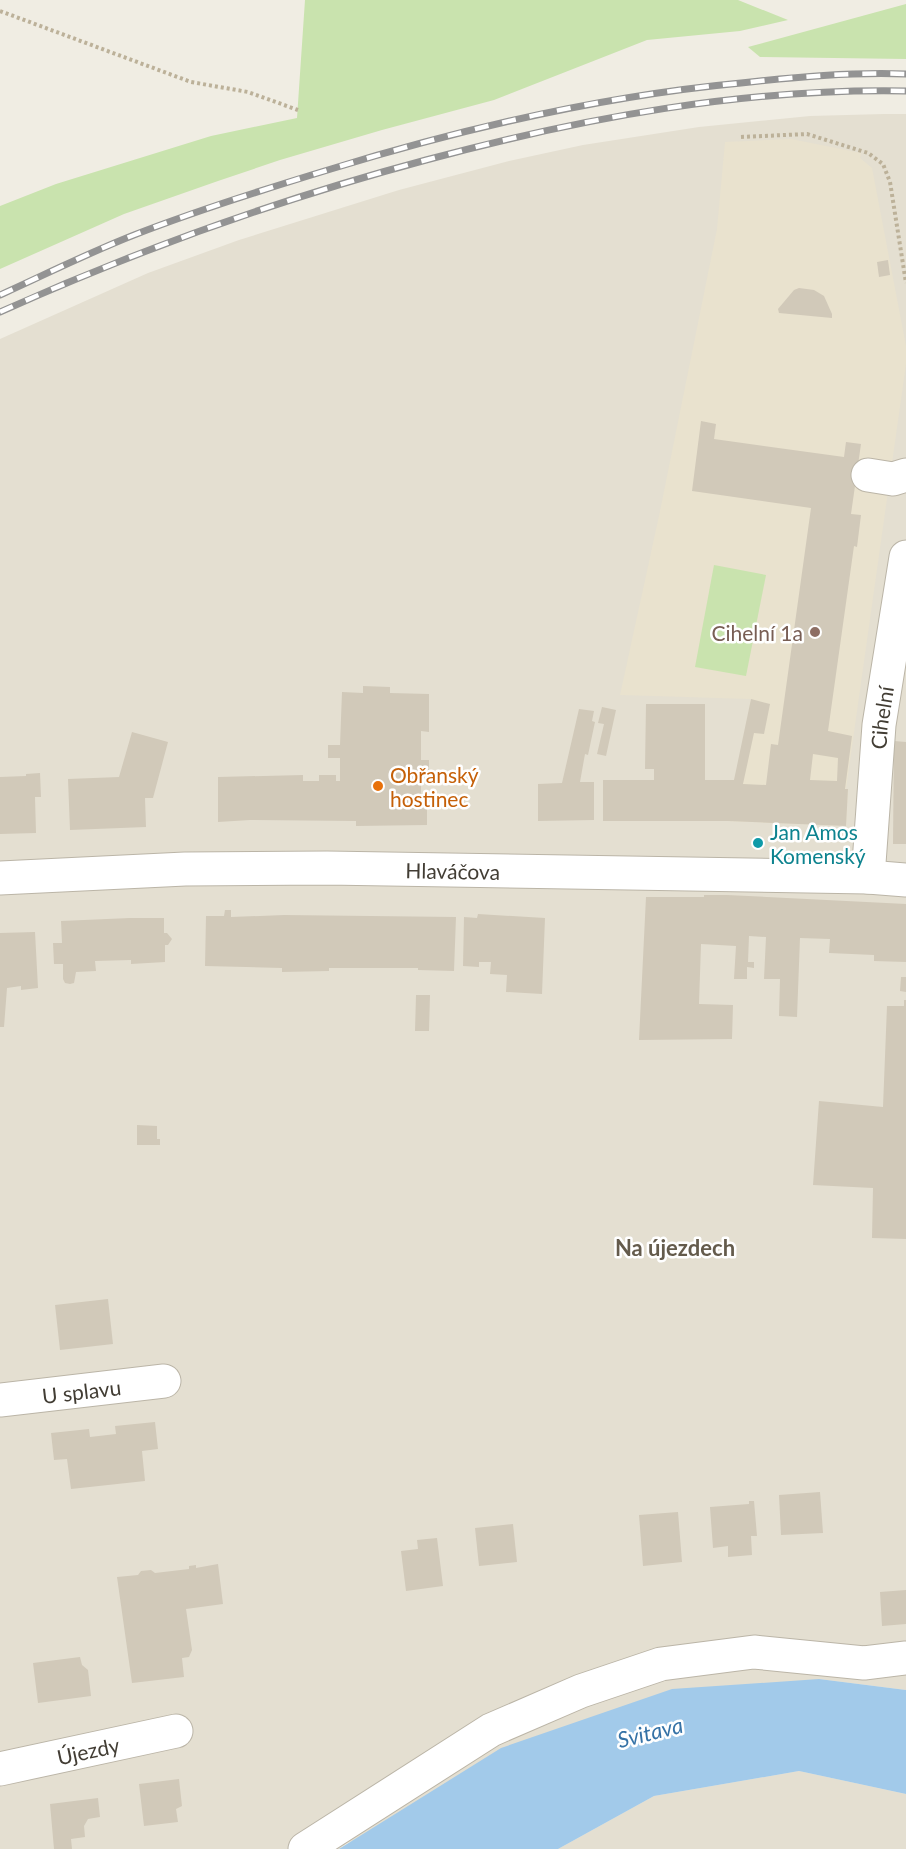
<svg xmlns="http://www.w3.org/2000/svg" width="906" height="1849" viewBox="0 0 906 1849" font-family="Lato,sans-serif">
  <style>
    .residential { fill: #e4dfd1 }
    .education { fill: #e9e2ce }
    .green { fill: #c9e3ae }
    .water { fill: #a2caea }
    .building { fill: #d1c9b9; fill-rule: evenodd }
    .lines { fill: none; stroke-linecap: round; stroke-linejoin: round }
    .minor-casing { stroke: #bbb5a7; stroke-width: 35 }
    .path { stroke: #bcb199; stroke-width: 4; stroke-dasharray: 3 3; stroke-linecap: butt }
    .minor { stroke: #fff; stroke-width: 33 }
    .rail-casing { stroke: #939393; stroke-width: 7 }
    .rail { stroke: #fff; stroke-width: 4.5; stroke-dasharray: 14; stroke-linecap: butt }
    .education-dot { fill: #8d6e63; stroke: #fff; stroke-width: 2 }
    .food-dot { fill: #e8710a; stroke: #fff; stroke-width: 2 }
    .culture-dot { fill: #0f9aa8; stroke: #fff; stroke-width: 2 }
    .labels { text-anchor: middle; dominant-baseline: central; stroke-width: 5; stroke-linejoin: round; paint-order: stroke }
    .education-label { font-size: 21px; fill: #785e54; stroke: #fff; text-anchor: end }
    .street-label { font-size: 21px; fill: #423d34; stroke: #fff }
    .food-label { font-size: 21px; fill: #c56008; stroke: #fff; text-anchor: start }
    .culture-label { font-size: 21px; fill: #0d838f; stroke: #fff; text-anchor: start }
    .neighbourhood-label { font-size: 22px; font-weight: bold; fill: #645b4c; stroke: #fff }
    .water-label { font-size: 22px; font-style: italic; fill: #3572a6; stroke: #fff }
  </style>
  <rect width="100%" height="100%" fill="#f0ede3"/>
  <!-- residential -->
  <g class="residential">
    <path d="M884 114H906V1690L819 1679 347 1843 339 1849H0V339L148 273 239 240 399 190 509 161 583 145 699 127 810 116Z"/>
    <path d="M799 1771 906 1794V1849H558L654 1796Z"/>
  </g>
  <!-- education -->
  <path class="education" d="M791 139 861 153 860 158 872 168 906 346V364L846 789H848L846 826 728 821 751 699 620 695 659 516 717 229 725 142Z"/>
  <!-- green -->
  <g class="green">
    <path d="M305 0H738L788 20 740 31 647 40 494 100 382 130 280 160 218 181 124 214 0 269V206L56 184 211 136 297 118Z"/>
    <path d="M906 4V59L760 57 748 47Z"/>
    <path d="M714 565 766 575 746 676 695 667Z"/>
  </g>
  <!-- water -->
  <path class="water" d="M819 1679 906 1690V1794L799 1771 654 1796 558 1849H339L501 1748 672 1689Z"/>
  <!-- building -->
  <g class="building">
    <path d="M888 260 890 275 879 277 877 262Z"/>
    <path d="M799 288 814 290 824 296 832 314V318L779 313 778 309 794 290Z"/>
    <path d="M701 421 716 424 714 439 844 457 846 442 861 444 851 514 861 515 857 547 854 546 828 731 852 736 845 789H848L846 826 728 821H603V780H654V769H645L646 704H705V780H734L751 699 770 704 764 734 754 733 743 784 766 785 771 744 778 745 811 508 692 491ZM813 754 838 758 837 781 810 780Z"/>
    <path d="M363 686 390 687V693L429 694V732L421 731V760H429V771H421V799H427V825L356 826V821L250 820 218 822V777L303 775V781H319V775H336V781H340V758H328V745H340L342 692 363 693Z"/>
    <path d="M602 707 616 710 606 756 597 754 604 724 598 723Z"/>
    <path d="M579 709 594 711 592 721 595 722 588 755 585 754 580 782H594V820L538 821V784L562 783Z"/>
    <path d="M132 732 168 742 153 798H145L146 827 70 830 68 779 119 777Z"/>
    <path d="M894 741 906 742V844H893Z"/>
    <path d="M40 773 41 797H35L36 833 0 834V777L26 776V774Z"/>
    <path d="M704 895H727L906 904V962L874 961V955L829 953 830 939 800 938 797 1017 779 1016 780 979H764L766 937 749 936 748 962H754V968L747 967V979H734L736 946 701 944 699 1004 733 1005 732 1039 639 1040 646 897H704Z"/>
    <path d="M225 910H231V917L284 915 456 917 454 971 418 970V968H329V971L282 972V968L205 966 206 916H224Z"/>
    <path d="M478 914 545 918 542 994 506 992 507 975 490 974 491 962H479V967L463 966 464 917 477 918Z"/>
    <path d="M130 918H164V933H167L172 939 168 945H165V962L131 964V960L95 961 96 971 76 972 74 983 70 984 65 983 63 979V964H54L53 943H62L61 921Z"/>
    <path d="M35 932 38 988 21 990V986L7 988 4 1027H0V933Z"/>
    <path d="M901 977H906V992L900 991Z"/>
    <path d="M416 995H430L429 1031H415Z"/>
    <path d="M904 1000H906V1239L872 1238 873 1188 813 1185 819 1101 883 1107 887 1006H904Z"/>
    <path d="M137 1125 157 1126V1139H160V1145H137Z"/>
    <path d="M108 1299 113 1344 60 1350 55 1305Z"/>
    <path d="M155 1422 158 1449 142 1451 145 1481 71 1489 67 1459 54 1460 51 1433 89 1429 90 1437 116 1434 115 1426Z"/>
    <path d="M820 1492 823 1533 781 1535 779 1495Z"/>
    <path d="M749 1501H754L757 1536H751L752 1555 728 1557V1546L713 1548 710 1507 749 1504Z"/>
    <path d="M678 1512 682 1562 643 1566 639 1515Z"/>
    <path d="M513 1524 517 1562 479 1566 475 1528Z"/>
    <path d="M437 1538 443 1586 406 1591 401 1551 418 1549 417 1540Z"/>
    <path d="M218 1564 223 1604 186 1609 192 1650 189 1657 182 1658 184 1677 132 1683 117 1577 138 1575 141 1571 151 1570 155 1573 189 1569V1566L196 1565V1568Z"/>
    <path d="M906 1590V1624L882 1626 880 1592Z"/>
    <path d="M80 1657 82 1665 88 1670 91 1696 38 1703 33 1663Z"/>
    <path d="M179 1779 182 1806 176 1809 178 1822 144 1826 139 1784Z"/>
    <path d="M98 1798 100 1817 88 1819 84 1826 85 1837 71 1839 72 1849H54L50 1804Z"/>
  </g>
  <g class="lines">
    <!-- minor casing -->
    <g class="minor-casing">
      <g id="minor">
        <path d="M868 475 893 479 906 475"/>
        <path id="s1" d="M868 877 879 725 906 557"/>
        <path id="s2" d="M0 878 185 869 327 868 868 877 906 880"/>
        <path id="s3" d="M0 1400 164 1381"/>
        <path id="s4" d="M0 1769 176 1731"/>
        <path d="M305 1849 491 1730 581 1691 661 1664 754 1652 864 1663 906 1658"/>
      </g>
    </g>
    <!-- path -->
    <g class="path">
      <path d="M0 11 191 82 248 92 298 110"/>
      <path d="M741 137 807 134 868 153 883 164 890 182 906 283"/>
    </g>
    <!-- minor -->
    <use href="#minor" class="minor"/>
    <!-- rail casing -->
    <g class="rail-casing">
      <g id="rail">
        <path d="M0 295C44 275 88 253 134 235 198 210 265 189 331 169 465 128 601 96 741 83 796 77 851 72 906 74"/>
        <path d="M0 312C138 250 280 199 426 160 582 118 744 88 906 91"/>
      </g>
    </g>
    <!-- rail -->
    <use href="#rail" class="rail"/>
  </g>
  <!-- markers -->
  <circle class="education-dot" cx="815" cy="632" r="6"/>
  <circle class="food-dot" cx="378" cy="786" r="6"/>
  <circle class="culture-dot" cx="758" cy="843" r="6"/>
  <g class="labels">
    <!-- education labels -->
    <g class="education-label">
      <text x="803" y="632">Cihelní 1a</text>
    </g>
    <!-- street labels -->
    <g class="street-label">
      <text stroke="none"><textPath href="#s1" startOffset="160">Cihelní</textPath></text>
      <text stroke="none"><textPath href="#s2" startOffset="453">Hlaváčova</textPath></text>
      <text stroke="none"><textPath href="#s3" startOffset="82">U splavu</textPath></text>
      <text stroke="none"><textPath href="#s4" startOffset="90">Újezdy</textPath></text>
    </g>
    <!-- food labels -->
    <g class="food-label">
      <text x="390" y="774">Obřanský<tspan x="390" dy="24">hostinec</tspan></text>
    </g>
    <!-- culture labels -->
    <g class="culture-label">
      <text x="770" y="831">Jan Amos<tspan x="770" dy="24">Komenský</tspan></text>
    </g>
    <!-- neighbourhood labels -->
    <g class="neighbourhood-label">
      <text x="675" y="1247">Na újezdech</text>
    </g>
    <!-- water labels -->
    <g class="water-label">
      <text transform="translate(650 1732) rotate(-14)">Svitava</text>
    </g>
  </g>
</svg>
